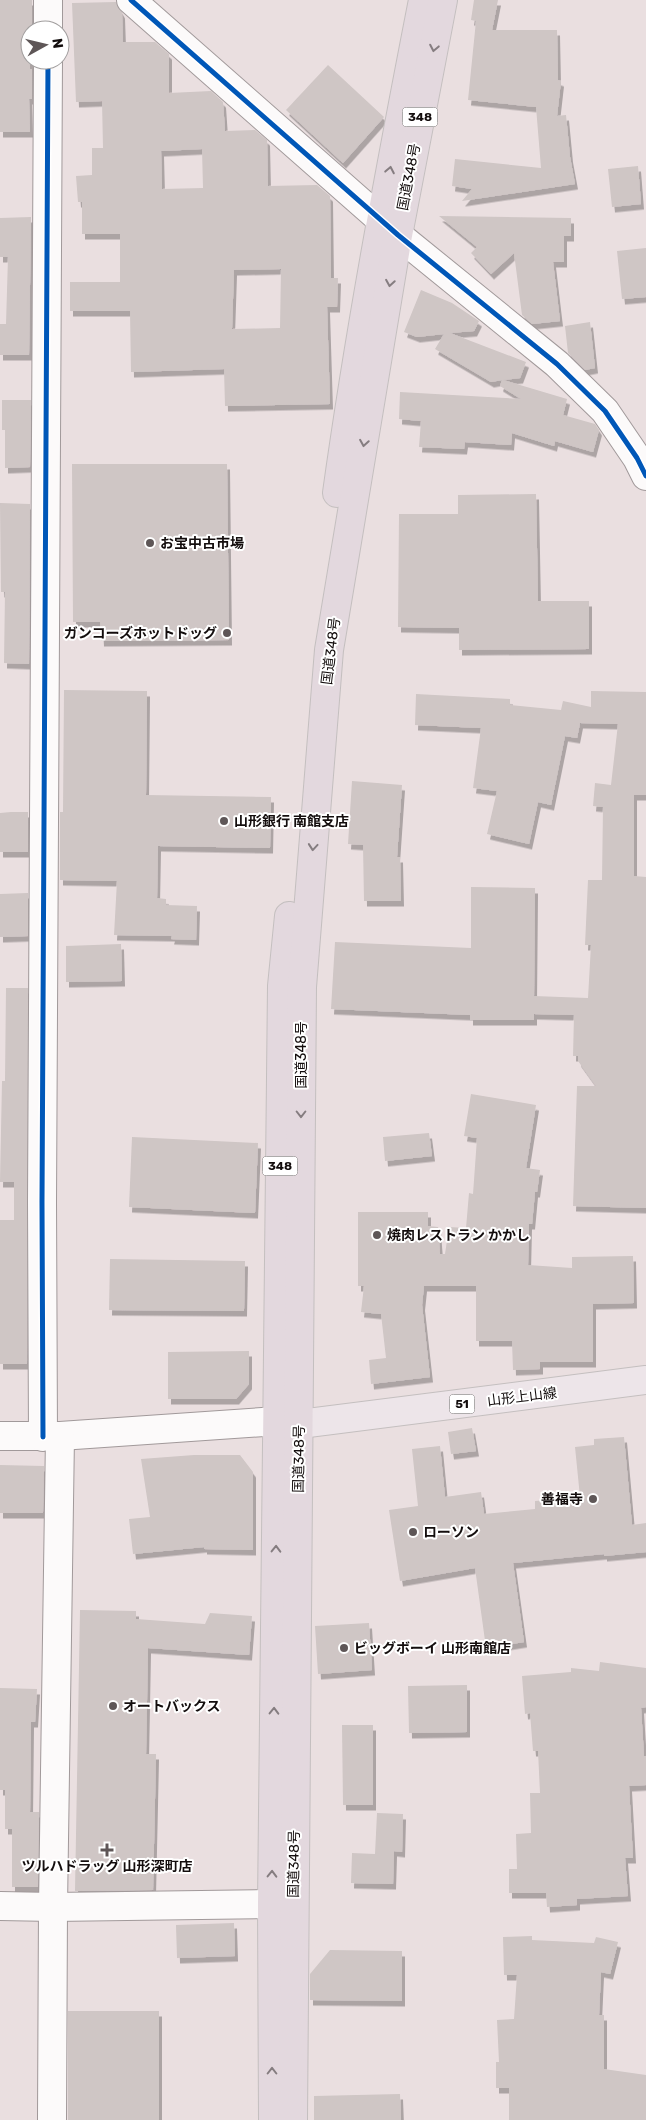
<svg xmlns="http://www.w3.org/2000/svg" width="646" height="2120" viewBox="0 0 646 2120" font-family="Rubik,'Noto Sans JP',sans-serif">
  <style>
    .building { fill: #cfc6c5; fill-rule: evenodd; filter: url(#shadow) }
    .lines { fill: none; stroke-linecap: round; stroke-linejoin: round }
    .minor-casing { stroke: #a1999a; stroke-width: 30 }
    .major-casing { stroke: #c4bfbf; stroke-width: 30 }
    .highway-casing { stroke: #c4bfbf; stroke-width: 30 }
    .minor { stroke: #fcfafa; stroke-width: 28 }
    .major { stroke: #ede5e9; stroke-width: 28 }
    .highway { stroke: #e3d8de; stroke-width: 28 }
    .cycleway-casing { stroke: #fff; stroke-width: 8 }
    .cycleway { stroke: #0057b8; stroke-width: 5 }
    .oneway { stroke: #857d80 }
    .poi-dot { fill: #5e5657; stroke: #fff; stroke-width: 2 }
    .labels { text-anchor: middle; dominant-baseline: central; stroke-width: 4; stroke-linejoin: round; paint-order: stroke }
    .shield { fill: #fff; stroke: #5a5656; stroke-width: 1 }
    .shield-label { font-size: 12px; font-weight: bold; fill: #130d0d }
    .street-label { font-size: 14px; fill: #130d0d; stroke: #fff }
    .poi-label { font-size: 14px; font-weight: bold; fill: #130d0d; stroke: #fff; text-anchor: start }
  </style>
  <defs>
    <filter id="shadow"><feDropShadow dx="3" dy="5.5" stdDeviation="0" flood-color="#0004"/></filter>
  </defs>
  <rect width="100%" height="100%" fill="#eadfe0"/>
  <!-- building -->
  <g class="building">
    <path d="M0 0H32V30H30V69H32V99H29L30 132H0Z"/>
    <path d="M474 0H498L492 30H557L558 80 561 81 557 116 566 115 570 157 575 184 462 201 472 189 452 186 455 159 541 168 536 107 468 100 476 21 471 20Z"/>
    <path d="M116 2 122 13 123 42H155L169 54V93L211 91 223 102 225 131 255 130 267 140 268 186 317 185 330 196 331 278H338L337 307H327L330 404 225 406 224 369 131 372 130 311H70V282H120V234H82V202H78L76 176 92 175V148H103L102 101 76 102 72 3ZM202 149 203 188 162 189 161 151ZM281 269 280 328 232 329 234 270Z"/>
    <path d="M328 65 384 117 343 163 286 110Z"/>
    <path d="M638 166 641 204 612 207 608 169Z"/>
    <path d="M439 216 571 218V236H564V262H553L560 321 532 324 522 315 514 253 491 274 471 253 477 247Z"/>
    <path d="M31 217 29 355H0V324H6L8 257H0V218Z"/>
    <path d="M646 248V297L622 299 617 251Z"/>
    <path d="M421 290 452 303 479 321 474 331 450 333 526 362 520 378 503 380 567 399 563 415 595 424 599 430 593 452 555 441 554 446 512 433 511 445 465 442 464 449 419 447 421 421 399 419 400 392 521 399 500 386 502 380 491 382 435 349 444 334 417 337 404 332Z"/>
    <path d="M590 322 595 368 585 370 568 353 565 326Z"/>
    <path d="M2 400H31L30 467 5 468V430H2Z"/>
    <path d="M72 464H227L229 640 101 641 100 622H73Z"/>
    <path d="M536 494 538 601H589V649L459 650V628L398 627 399 514H458V495Z"/>
    <path d="M0 503 30 504 29 664 4 663 5 592H1Z"/>
    <path d="M64 690 147 691 146 795 271 797 270 848 158 846 157 898 166 899V905L197 906 196 940 171 939 172 936 114 935 117 881 60 880V812H63Z"/>
    <path d="M591 691 646 692V795H634V876L646 877V1208L573 1206 577 1086H596L578 1061V1056H573L574 1015 534 1014V1020H470V1015L331 1009 335 942 471 948V887L535 888 534 996 588 998 591 945H585L588 880H602L603 807 593 806 595 783 611 785 618 724 580 723 577 738 565 736 551 805 538 802 529 844 487 834 497 791 473 788 481 728 415 725 416 694 510 699V705L561 710 563 701 591 707Z"/>
    <path d="M352 781 402 785 397 857H400L401 901H364L363 845 348 844Z"/>
    <path d="M11 812H28V852H0V813Z"/>
    <path d="M28 893V936L0 937V894Z"/>
    <path d="M121 944 122 981 66 982V946Z"/>
    <path d="M6 988H28L27 1364H0V1220H14V1182H0L2 1081H5Z"/>
    <path d="M471 1094 536 1105 526 1168 540 1170 537 1192H535L532 1224H529L528 1265 572 1268V1257L633 1256 634 1303 593 1304V1362H540V1369L513 1370 512 1341H476V1286H424L422 1305 430 1377 371 1384 369 1360 386 1358 381 1314 361 1312 364 1286H358V1212H428V1226L438 1227 440 1254H445L449 1227 466 1228 469 1193 473 1194 477 1138 464 1136Z"/>
    <path d="M429 1133 432 1156 385 1161 383 1137Z"/>
    <path d="M132 1137 258 1143 255 1213 129 1207Z"/>
    <path d="M110 1259 245 1261 244 1311 109 1310Z"/>
    <path d="M249 1351V1384L236 1399H168V1352Z"/>
    <path d="M472 1428 476 1451 451 1454 448 1432Z"/>
    <path d="M624 1437 632 1525 646 1523V1552L604 1556V1554L513 1563 524 1642 486 1648 475 1568 400 1581 389 1510 418 1506 412 1449 440 1446 445 1497 481 1492 484 1514 535 1509V1501L580 1497 575 1447 594 1445V1439Z"/>
    <path d="M194 1455H240L253 1472V1550L204 1549V1547L133 1554 129 1519 150 1517 141 1459Z"/>
    <path d="M0 1465 44 1466 43 1513H0Z"/>
    <path d="M80 1610 136 1611V1619L205 1624 210 1613 252 1616 249 1655 148 1648 146 1754H156L153 1890 75 1891Z"/>
    <path d="M369 1623 372 1670 318 1674 315 1626Z"/>
    <path d="M600 1662 646 1668V1707L641 1708 644 1756H646V1785L629 1786 633 1858H625L628 1896 577 1899V1905L547 1907 546 1893H509V1869H517L516 1834 531 1833 530 1793H540L538 1751H533L530 1713 525 1714 522 1676 571 1672V1668L599 1671Z"/>
    <path d="M467 1685V1732L409 1733 408 1686Z"/>
    <path d="M0 1688 37 1689 35 1722H31L30 1812H39L38 1887H12V1829H5V1790H0Z"/>
    <path d="M342 1725H373V1805H343Z"/>
    <path d="M377 1813 403 1814 402 1852 394 1851 393 1884 351 1883 352 1853 375 1854Z"/>
    <path d="M234 1923 235 1956 177 1958 176 1925Z"/>
    <path d="M532 1936V1940L594 1943 596 1937 618 1942 610 1974 601 1972 599 2015H604V2069L646 2075V2120H509V2088H496V2062H499L497 2020 514 2019 517 1975H504L503 1937Z"/>
    <path d="M330 1950 402 1951V2001L310 2000V1974Z"/>
    <rect x="68" y="2011" width="91" height="109"/>
    <path d="M400 2094 401 2120H314V2096Z"/>
  </g>
  <g class="lines">
    <!-- minor casing -->
    <g class="minor-casing">
      <g id="minor">
        <path d="M131 0 398 235 557 364 605 411 637 458 646 476"/>
        <path d="M48 30V0"/>
        <path d="M0 1436H60L278 1421"/>
        <path d="M43 1437 42 1202 48 60"/>
        <path d="M0 1906 53 1907 272 1904"/>
        <path d="M52 2120 53 1907 60 1436"/>
      </g>
    </g>
    <!-- major casing -->
    <g class="major-casing">
      <path id="major" d="M278 1421 300 1424 646 1380"/>
    </g>
    <!-- highway casing -->
    <g class="highway-casing">
      <g id="highway">
        <path d="M337 493C360 328 391 164 423 0"/>
        <path d="M273 2120 272 1904 282 986 289 916"/>
        <path d="M293 2120 302 987 329 650 398 235 443 0"/>
      </g>
    </g>
    <!-- minor -->
    <use href="#minor" class="minor"/>
    <!-- major -->
    <use href="#major" class="major"/>
    <!-- highway -->
    <use href="#highway" class="highway"/>
    <!-- cycleway casing -->
    <g class="cycleway-casing">
      <g id="cycleway">
        <path d="M131 0 398 235 557 364 605 411 637 458 646 476"/>
        <path d="M43 1437 42 1202 48 60"/>
      </g>
    </g>
    <!-- cycleway -->
    <use href="#cycleway" class="cycleway"/>
  </g>
  <!-- one-way arrows -->
  <defs><path id="oneway-chevron" d="M-2-3.5L2.5 0L-2 3.5" fill="none" stroke-width="1.6" stroke-linecap="round" stroke-linejoin="round" transform="scale(1.25)"/></defs>
  <g class="oneway">
    <use href="#oneway-chevron" transform="translate(434 48) rotate(101)"/>
    <use href="#oneway-chevron" transform="translate(390 170) rotate(-79)"/>
    <use href="#oneway-chevron" transform="translate(390 283) rotate(99)"/>
    <use href="#oneway-chevron" transform="translate(364 443) rotate(99)"/>
    <use href="#oneway-chevron" transform="translate(313 847) rotate(95)"/>
    <use href="#oneway-chevron" transform="translate(301 1114) rotate(90)"/>
    <use href="#oneway-chevron" transform="translate(276 1549) rotate(-89)"/>
    <use href="#oneway-chevron" transform="translate(274 1711) rotate(-89)"/>
    <use href="#oneway-chevron" transform="translate(272 1874) rotate(-89)"/>
    <use href="#oneway-chevron" transform="translate(272 2071) rotate(-90)"/>
  </g>
  <!-- markers -->
  <g class="poi-dot">
    <circle cx="150" cy="543" r="5"/>
    <circle cx="227" cy="633" r="5"/>
    <circle cx="224" cy="821" r="5"/>
    <circle cx="377" cy="1235" r="5"/>
    <circle cx="593" cy="1499" r="5"/>
    <circle cx="413" cy="1532" r="5"/>
    <circle cx="344" cy="1648" r="5"/>
    <circle cx="113" cy="1706" r="5"/>
    <path d="M104.5 1842.5h5v5h5v5h-5v5h-5v-5h-5v-5h5z"/>
  </g>
  <g class="labels">
    <!-- shield labels -->
    <g class="shield">
      <rect x="402.5" y="107.5" width="35" height="19" rx="4"/>
      <rect x="262.5" y="1156.5" width="35" height="19" rx="4"/>
      <rect x="449.5" y="1394.5" width="25" height="19" rx="4"/>
    </g>
    <g class="shield-label">
      <text x="420" y="117">348</text>
      <text x="280" y="1166">348</text>
      <text x="462" y="1404">51</text>
    </g>
    <!-- street labels -->
    <g class="street-label">
      <text transform="translate(409 177) rotate(-79)">国道348号</text>
      <text transform="translate(331 651) rotate(-83)">国道348号</text>
      <text transform="translate(301 1055) rotate(-90)">国道348号</text>
      <text transform="translate(522 1397) rotate(-7)">山形上山線</text>
      <text transform="translate(299 1459) rotate(-89)">国道348号</text>
      <text transform="translate(294 1864) rotate(-89)">国道348号</text>
    </g>
    <!-- poi labels -->
    <g class="poi-label">
      <text x="160" y="543">お宝中古市場</text>
      <text x="217" y="633" text-anchor="end">ガンコーズホットドッグ</text>
      <text x="234" y="821">山形銀行 南館支店</text>
      <text x="387" y="1235">焼肉レストラン かかし</text>
      <text x="583" y="1499" text-anchor="end">善福寺</text>
      <text x="423" y="1532">ローソン</text>
      <text x="354" y="1648">ビッグボーイ 山形南館店</text>
      <text x="123" y="1706">オートバックス</text>
      <text x="107" y="1866" text-anchor="middle">ツルハドラッグ 山形深町店</text>
    </g>
  </g>
  <!-- north arrow -->
  <g transform="translate(45 45) rotate(82)"><circle r="24" fill="#ffffff" stroke="#a19e9e"/>
  <path d="M0-4L9 19L0 12L-9 19Z" fill="#5e5657"/>
  <text y="-8" font-size="14" font-weight="bold" text-anchor="middle" fill="#130d0d">N</text>
  </g>
</svg>
